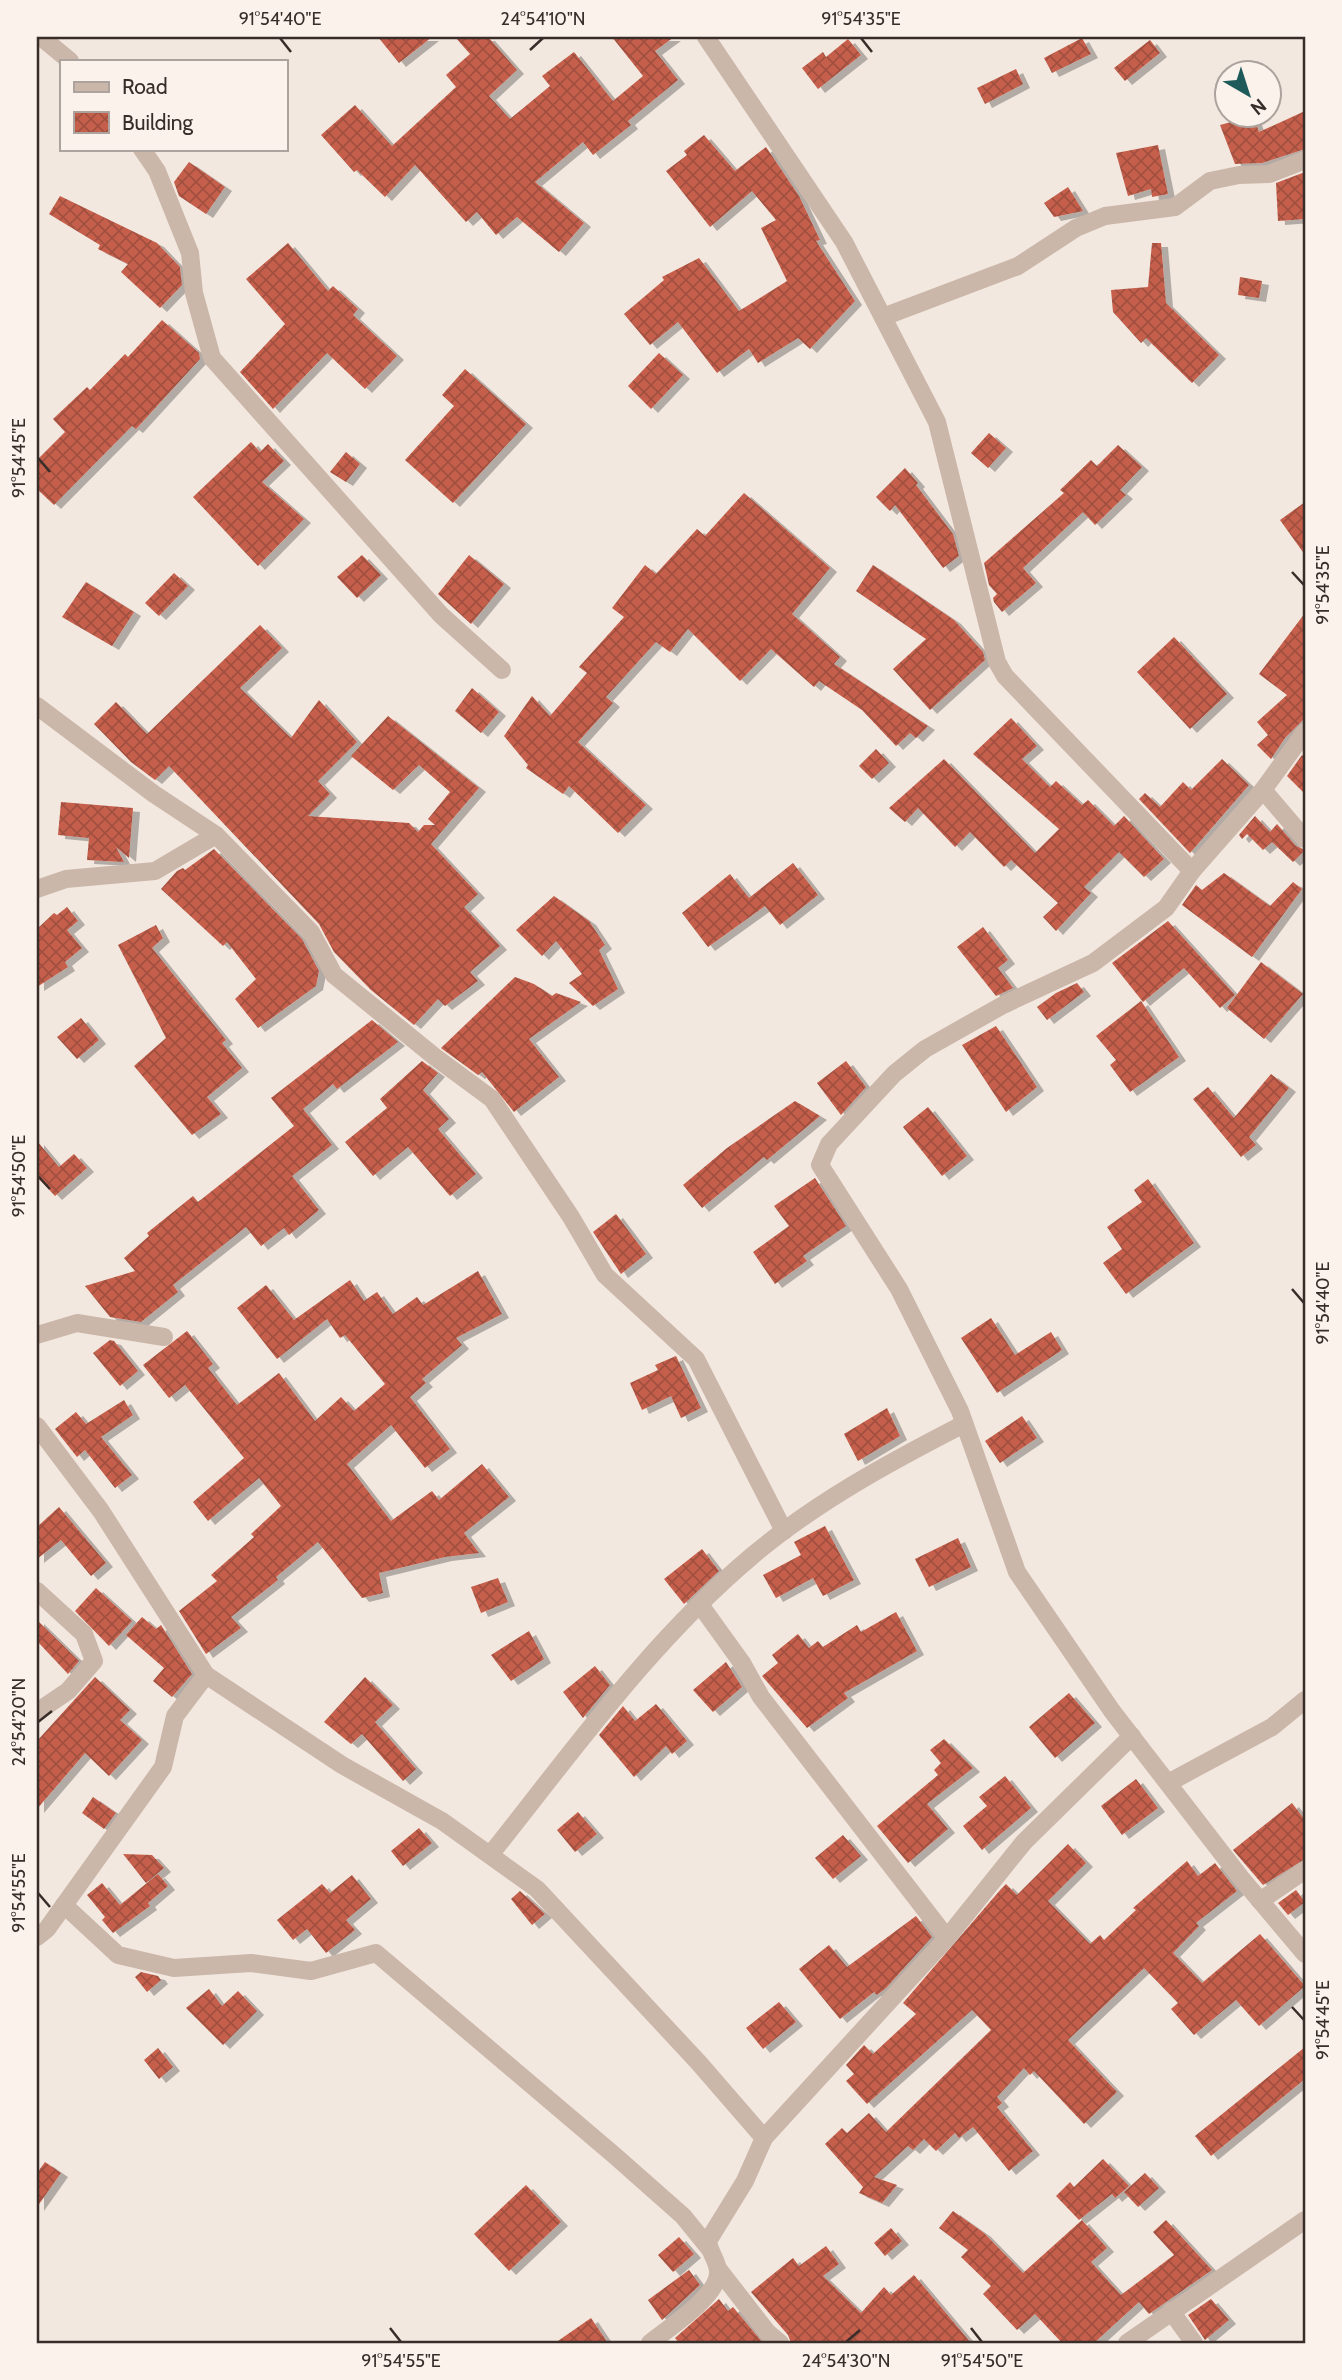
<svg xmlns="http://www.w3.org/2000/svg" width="1342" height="2380" viewBox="0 0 1342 2380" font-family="Cabin,sans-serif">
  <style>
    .building { fill: url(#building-cross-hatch); filter: url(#shadow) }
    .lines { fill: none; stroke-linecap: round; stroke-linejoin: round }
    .street { stroke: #cbb7aa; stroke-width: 18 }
    .ticks { fill: none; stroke: #392d2a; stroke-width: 2.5 }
    .neatline { fill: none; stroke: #392d2a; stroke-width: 2.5 }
    .ticks-label { font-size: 18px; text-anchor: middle; fill: #392d2a }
  </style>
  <defs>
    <pattern id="building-cross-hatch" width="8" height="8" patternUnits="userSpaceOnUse" patternTransform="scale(1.75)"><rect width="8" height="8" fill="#c55f4b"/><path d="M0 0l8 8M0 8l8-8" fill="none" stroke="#a14f3f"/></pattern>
    <filter id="shadow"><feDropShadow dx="7" dy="4" stdDeviation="0" flood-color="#0004"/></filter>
  </defs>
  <rect width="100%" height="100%" fill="#f3e8df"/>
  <!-- building -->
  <g class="building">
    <path d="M378 37H432L399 63Z"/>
    <path d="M455 37H488L517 70 489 96 510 119 550 86 542 76 574 52 613 101 643 76 612 37H674L655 51 678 80 628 121 631 125 593 155 583 142 535 182 584 223 559 252 517 217 496 235 477 212 466 222 415 165 385 197 357 170 354 172 321 135 355 105 392 146 456 87 446 75 470 54Z"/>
    <path d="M1082 38 1091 54 1052 73 1044 58Z"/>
    <path d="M848 39 861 55 818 89 802 68 823 52 826 57Z"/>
    <path d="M1150 40 1160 53 1125 81 1114 68Z"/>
    <path d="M1016 69 1023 84 985 104 977 88Z"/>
    <path d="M1305 111V149L1262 163 1235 164 1220 125 1253 116 1259 132Z"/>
    <path d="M704 135 735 171 766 147 799 196 820 240 816 241 855 301 810 349 798 338 758 363 749 349 717 373 678 322 650 345 624 314 664 280 662 277 699 258 739 311 787 281 761 228 776 220 752 191 710 227 666 171 687 155 684 151Z"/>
    <path d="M1158 145 1168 194 1152 197 1151 189 1128 196 1116 153Z"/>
    <path d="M189 162 225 187 206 214 179 196 174 182Z"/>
    <path d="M1305 172V219L1278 221 1276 183Z"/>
    <path d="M1068 187 1083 211 1054 217 1044 203Z"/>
    <path d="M60 196 157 243 180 267 182 285 160 308 121 272 128 264 98 249 100 245 49 214Z"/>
    <path d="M288 243 328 291 333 286 358 309 353 315 397 356 365 389 327 353 273 409 240 372 285 324 246 279Z"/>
    <path d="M1152 243H1161L1166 303 1219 355 1192 383 1146 338 1141 343 1113 312 1111 290 1148 287Z"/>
    <path d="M1240 277 1262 281 1259 298 1238 295Z"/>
    <path d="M162 320 199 353 200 359 136 429 132 426 54 505 37 489V460L65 432 53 419 87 387 90 390 125 354 128 357Z"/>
    <path d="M659 353 683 375 651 409 628 386Z"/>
    <path d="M465 369 526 424 453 503 405 460 454 406 442 395Z"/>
    <path d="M989 433 1006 448 988 468 971 453Z"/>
    <path d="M251 442 260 452 268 444 284 461 262 482 304 519 258 566 193 497Z"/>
    <path d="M1118 445 1142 467 1120 490 1126 495 1095 525 1083 512 1023 568 1036 583 1002 612 994 602 993 598 997 594 989 585 984 563 1064 493 1060 490 1091 460 1097 466Z"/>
    <path d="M346 452 360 464 346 482 330 472Z"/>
    <path d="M905 468 918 483 916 485 953 534 959 556 943 568 895 505 890 511 876 497Z"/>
    <path d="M744 493 830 568 792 614 840 657 834 664 928 726 916 738 910 733 896 746 862 710 819 681 814 687 771 649 740 681 688 629 670 652 656 642 606 697 613 703 578 742 646 805 618 833 569 786 563 794 526 768 528 765 504 736 532 696 550 716 587 673 579 667 624 617 612 608 645 565 656 574 697 529 705 536Z"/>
    <path d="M1305 502V555L1280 520Z"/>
    <path d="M362 555 381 575 357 598 337 577Z"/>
    <path d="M469 555 504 584 471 624 438 594Z"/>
    <path d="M873 565 954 620 983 652 985 660 930 710 893 669 926 639 856 591Z"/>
    <path d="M174 573 188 586 159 616 145 603Z"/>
    <path d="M86 582 134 612 112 646 62 617Z"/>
    <path d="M1305 613V718L1285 738 1271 759 1257 745 1268 735 1257 722 1287 695 1259 674Z"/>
    <path d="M260 625 282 648 240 688 291 738 319 700 357 742 318 781 330 794 308 816 409 823 418 832 424 825H435L428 819 450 792 419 765 393 790 351 756 388 716 479 788 431 844 478 894 464 907 500 946 470 972 478 981 445 1006 438 999 414 1025 371 990 334 952 319 924 169 766 155 780 131 762 94 724 116 702 147 734Z"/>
    <path d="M1174 637 1227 694 1190 729 1137 672Z"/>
    <path d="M472 688 499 712 481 733 455 711Z"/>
    <path d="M1011 718 1037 746 1022 759 1050 787 1056 781 1082 805 1088 800 1114 826 1124 816 1164 859 1144 877 1119 852 1084 887 1091 893 1056 931 1043 917 1058 903 1011 860 1004 867 970 832 955 847 918 808 905 822 889 808 944 759 1035 853 1059 829 973 754Z"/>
    <path d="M876 749 889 763 872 779 859 766Z"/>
    <path d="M1302 755 1305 758V794L1287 776Z"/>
    <path d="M1222 759 1249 785 1190 853 1139 799 1145 793 1160 807 1183 782 1191 790Z"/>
    <path d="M61 802 133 808 129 858 116 847 124 862 87 860 89 838 58 835Z"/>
    <path d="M1255 816 1270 832 1277 824 1296 846 1305 850 1293 862 1272 842 1263 850 1247 834 1242 839 1239 835Z"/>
    <path d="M214 849 302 939 319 971 316 986 258 1028 235 999 256 979 227 942 223 946 161 889 177 871 183 868 185 870Z"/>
    <path d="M793 863 818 895 780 925 765 906 708 947 682 913 730 874 749 898Z"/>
    <path d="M1224 873 1270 906 1293 882 1302 889 1252 957 1182 905 1196 885 1202 890Z"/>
    <path d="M554 896 589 921 605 945 599 950 618 989 593 1006 569 983 582 974 556 941 542 956 516 930Z"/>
    <path d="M67 907 78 921 67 930 82 948 65 962 68 967 37 987V929L54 913 57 915Z"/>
    <path d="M1168 921 1235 995 1220 1008 1184 968 1143 1002 1112 963Z"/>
    <path d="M156 925 163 938 152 948 226 1040 222 1043 242 1068 207 1097 221 1114 192 1135 134 1066 166 1038 118 945Z"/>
    <path d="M983 927 1008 960 998 968 1013 988 996 996 957 947Z"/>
    <path d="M1261 962 1303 994 1264 1039 1227 1008Z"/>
    <path d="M515 977 534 984 552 996 556 993 581 1002 529 1039 559 1077 514 1112 482 1072 478 1075 441 1048Z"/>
    <path d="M1077 983 1084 992 1047 1020 1037 1007 1056 993Z"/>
    <path d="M1141 1001 1179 1057 1130 1092 1110 1065 1116 1060 1096 1036Z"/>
    <path d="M81 1018 99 1040 77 1059 57 1037Z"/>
    <path d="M372 1020 398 1042 337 1089 333 1084 303 1109 332 1145 292 1176 319 1210 289 1235 284 1228 261 1246 246 1227 173 1285 178 1292 141 1322 110 1317 85 1286 135 1271 124 1258 149 1236 147 1233 193 1196 198 1202 294 1126 271 1098Z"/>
    <path d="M996 1026 1037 1087 1006 1112 962 1045Z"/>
    <path d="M422 1061 438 1073 423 1090 449 1119 438 1129 476 1174 450 1196 408 1147 373 1176 345 1142 387 1108 380 1099Z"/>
    <path d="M846 1061 866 1087 841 1115 817 1083Z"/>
    <path d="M1271 1074 1289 1088 1249 1137 1256 1145 1241 1157 1193 1099 1208 1087 1234 1118Z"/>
    <path d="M795 1101 820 1116 767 1160 764 1157 702 1208 683 1185 727 1148Z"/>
    <path d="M928 1107 967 1156 942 1176 903 1127Z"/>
    <path d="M37 1141 59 1167 74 1154 87 1168 55 1196 37 1177Z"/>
    <path d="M815 1178 846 1226 803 1256 807 1261 775 1284 753 1252 789 1226 774 1206Z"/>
    <path d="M1148 1179 1194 1243 1126 1294 1103 1263 1122 1249 1107 1227 1142 1202 1134 1190Z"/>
    <path d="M616 1214 646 1254 621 1274 593 1232Z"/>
    <path d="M478 1271 502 1314 456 1338 462 1345 422 1379 426 1383 410 1397 450 1449 425 1468 391 1425 347 1464 391 1521 432 1491 439 1500 482 1464 509 1497 464 1533 479 1553 445 1557 379 1573 383 1593 362 1598 318 1542 276 1577 278 1580 231 1617 241 1628 206 1654 179 1611 217 1581 211 1575 254 1537 251 1534 281 1506 259 1478 208 1521 193 1502 244 1458 185 1385 169 1398 143 1365 187 1331 213 1364 208 1368 237 1405 279 1373 315 1421 341 1397 354 1411 385 1384 345 1335 340 1338 327 1319 277 1359 237 1308 266 1285 294 1320 350 1280 364 1301 377 1292 393 1314 417 1297 423 1305Z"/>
    <path d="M991 1318 1015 1355 1051 1332 1062 1350 997 1393 961 1338Z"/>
    <path d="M110 1340 114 1341 138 1371 120 1386 93 1353Z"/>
    <path d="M676 1356 701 1408 681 1418 671 1396 642 1410 630 1383 658 1370 655 1365Z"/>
    <path d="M124 1400 133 1415 101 1437 132 1475 115 1488 85 1450 77 1457 55 1429 76 1412 86 1424Z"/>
    <path d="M887 1408 900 1436 858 1461 844 1434Z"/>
    <path d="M1022 1416 1037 1438 1000 1463 985 1441Z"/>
    <path d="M59 1507 106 1563 91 1576 61 1540 37 1559V1527Z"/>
    <path d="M825 1526 854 1580 823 1596 813 1578 776 1598 763 1575 801 1555 794 1542Z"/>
    <path d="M958 1538 971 1567 929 1587 915 1559Z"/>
    <path d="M702 1549 719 1571 684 1604 664 1579Z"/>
    <path d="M498 1578 508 1602 481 1613 471 1587Z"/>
    <path d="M96 1588 132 1621 109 1646 75 1611Z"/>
    <path d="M896 1612 917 1651 844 1693 848 1698 807 1728 762 1676 778 1663 772 1655 798 1634 809 1648 818 1641 823 1647 857 1625 861 1632Z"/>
    <path d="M142 1617 156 1629 161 1625 192 1674 172 1697 153 1681 164 1668 126 1635Z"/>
    <path d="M37 1620 79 1661 68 1674 37 1641Z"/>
    <path d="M529 1631 544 1659 511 1681 491 1655Z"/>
    <path d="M726 1662 742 1687 713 1712 693 1690Z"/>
    <path d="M595 1666 610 1685 583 1718 563 1692Z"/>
    <path d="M95 1677 130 1710 120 1720 142 1740 109 1776 85 1753 37 1809V1741Z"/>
    <path d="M365 1677 393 1705 375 1722 416 1769 403 1781 362 1734 351 1744 324 1722Z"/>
    <path d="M1069 1693 1095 1723 1055 1758 1029 1727Z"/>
    <path d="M656 1704 687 1741 672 1754 666 1746 634 1777 599 1735 623 1706 635 1721Z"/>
    <path d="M944 1739 973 1768 927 1804 948 1829 908 1863 877 1826 938 1775 934 1770 941 1763 930 1750Z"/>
    <path d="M1005 1776 1031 1808 982 1850 963 1826 987 1806 979 1797Z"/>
    <path d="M1136 1779 1158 1808 1122 1835 1101 1806Z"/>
    <path d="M93 1797 116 1813 104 1829 82 1813Z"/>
    <path d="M1292 1803 1305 1820V1859L1263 1885 1233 1850Z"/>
    <path d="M578 1812 597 1834 575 1852 557 1830Z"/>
    <path d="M419 1828 432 1843 403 1866 391 1851Z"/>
    <path d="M843 1835 861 1856 833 1879 815 1858Z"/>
    <path d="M1068 1844 1086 1863 1048 1901 1090 1944 1100 1935 1104 1940 1136 1910 1133 1908 1187 1861 1198 1876 1215 1863 1237 1891 1196 1923 1199 1926 1173 1953 1202 1983 1260 1934 1305 1986 1259 2026 1236 2000 1194 2035 1171 2009 1178 2003 1144 1968 1068 2040 1117 2092 1084 2124 1034 2071 1030 2075 1024 2068 997 2097 1002 2103 997 2107 1033 2151 1009 2171 973 2127 959 2138 955 2133 936 2151 924 2139 913 2150 908 2146 874 2177 897 2185 882 2203 859 2193 863 2187 825 2144 842 2128 847 2133 869 2113 886 2132 991 2030 972 2010 867 2104 846 2081 854 2074 846 2065 864 2045 873 2054 916 2014 903 2003 1001 1889 1006 1884 1017 1895Z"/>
    <path d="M123 1854 152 1855 164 1868 146 1883Z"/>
    <path d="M158 1874 168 1886 148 1903 150 1906 113 1933 102 1920 105 1917 87 1895 102 1883 120 1905Z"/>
    <path d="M352 1875 371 1899 346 1920 355 1930 326 1953 307 1929 293 1940 277 1920 322 1884 330 1893Z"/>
    <path d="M1296 1890 1305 1902 1288 1915 1278 1903Z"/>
    <path d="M520 1891 545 1914 532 1925 511 1899Z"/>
    <path d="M916 1916 932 1937 886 1988 877 1995 874 1992 840 2019 799 1969 829 1945 847 1967Z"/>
    <path d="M141 1972 158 1976 161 1980 147 1992 135 1977Z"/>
    <path d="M209 1989 222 2006 238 1991 257 2011 223 2045 186 2008Z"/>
    <path d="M779 2002 796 2022 763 2049 746 2028Z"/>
    <path d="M1305 2047V2079L1211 2156 1195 2136Z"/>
    <path d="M158 2048 173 2067 159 2079 144 2060Z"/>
    <path d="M1103 2159 1129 2186 1115 2198 1112 2194 1079 2220 1056 2196 1070 2182 1074 2187Z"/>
    <path d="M45 2162 61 2173 37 2207V2173Z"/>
    <path d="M1145 2173 1159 2188 1138 2207 1124 2192Z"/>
    <path d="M526 2185 561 2222 509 2271 474 2234Z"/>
    <path d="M953 2211 984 2233 1023 2273 1082 2220 1107 2248 1091 2262 1121 2295 1174 2255 1153 2232 1166 2220 1212 2270 1149 2314 1139 2302 1094 2343H1062L1035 2314 1017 2330 983 2294 991 2286 961 2257 968 2250 939 2228Z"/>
    <path d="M891 2228 902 2241 885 2256 874 2243Z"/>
    <path d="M679 2237 694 2254 673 2272 658 2255Z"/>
    <path d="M826 2246 839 2264 823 2276 861 2313 884 2287 891 2295 914 2275 971 2343H791L788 2335 751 2292 793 2258 799 2266Z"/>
    <path d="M689 2270 700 2285 662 2320 648 2300Z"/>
    <path d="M719 2299 728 2311 733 2307 763 2343H679L675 2338Z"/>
    <path d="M1211 2299 1229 2320 1205 2340 1188 2315Z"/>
    <path d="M591 2318 608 2343H555Z"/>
  </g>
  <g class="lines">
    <!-- street -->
    <g class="street">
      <path d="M41 37 70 61"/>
      <path d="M706 37 844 242 937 422 997 662 1005 676 1192 871"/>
      <path d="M142 149 157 171 190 253 194 293 212 358 441 615 502 670"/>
      <path d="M883 317 1018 266 1076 228 1105 216 1175 207 1210 181 1239 175 1269 174 1305 160"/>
      <path d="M37 706 154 794 216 835 311 932 334 975 435 1057 492 1099 571 1217 605 1275 696 1359 784 1531"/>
      <path d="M1305 732 1263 790 1192 871 1166 908 1093 963 1003 1005 925 1049 894 1074 829 1144 820 1165 899 1289 960 1411 1017 1572 1112 1711 1241 1878 1305 1954"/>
      <path d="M1263 790 1305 839"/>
      <path d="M37 889 66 879 155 871 216 835"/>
      <path d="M37 1335 77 1323 164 1337"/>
      <path d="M37 1426 101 1511 206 1675 342 1765 442 1821 537 1889 699 2063 764 2138 745 2181 708 2241C709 2252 718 2261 718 2272 719 2296 667 2329 650 2343"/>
      <path d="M37 1591 84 1634 94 1661 68 1691 37 1712"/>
      <path d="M701 1606 742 1663 761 1697 947 1938"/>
      <path d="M1168 1783 1272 1727 1305 1700"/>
      <path d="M490 1855C573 1751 650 1642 752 1556 816 1502 890 1462 964 1424"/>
      <path d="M1260 1901 1305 1870"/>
      <path d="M64 1905 118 1955 174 1968 251 1963 311 1971 376 1953 614 2155 683 2216 709 2248"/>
      <path d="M37 1937 47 1929 163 1767 175 1716 206 1675"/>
      <path d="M764 2138 947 1938 1024 1842 1132 1736"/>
      <path d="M719 2270 768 2333 780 2343"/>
      <path d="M1171 2311 1194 2343"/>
      <path d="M1127 2343 1305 2220"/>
    </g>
  </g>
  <!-- ticks -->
  <path class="ticks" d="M280 38 291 52M861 38 872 52M530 50 543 38M38 458 50 472M1292 572 1304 585M38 1176 50 1189M1292 1289 1304 1303M38 1722 52 1711M38 1893 50 1907M1292 2007 1304 2020M390 2328 401 2342M971 2328 982 2342M846 2342 860 2330"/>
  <!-- border -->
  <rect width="1342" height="2380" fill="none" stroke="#faf2eb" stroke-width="77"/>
  <!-- legend -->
  <rect x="60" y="60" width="228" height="91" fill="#faf2eb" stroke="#ada39e" stroke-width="2"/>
  <rect x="74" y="82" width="35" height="10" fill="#cbb7aa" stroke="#ada39e" stroke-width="2"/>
  <text x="122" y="94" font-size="21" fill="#392d2a">Road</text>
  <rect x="74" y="112" width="35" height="21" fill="url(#building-cross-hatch)" stroke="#ada39e" stroke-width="2"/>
  <text x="122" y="130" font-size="21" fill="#392d2a">Building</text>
  <!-- north arrow -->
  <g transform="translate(1248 94) rotate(141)"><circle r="33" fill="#faf2eb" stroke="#ada39e" stroke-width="2"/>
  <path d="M0-5L12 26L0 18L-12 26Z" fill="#1f5a5a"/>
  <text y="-10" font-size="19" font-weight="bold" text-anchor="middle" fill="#392d2a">N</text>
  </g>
  <rect x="38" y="38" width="1266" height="2304" class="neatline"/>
  <g class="ticks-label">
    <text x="280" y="25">91°54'40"E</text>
    <text x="543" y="25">24°54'10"N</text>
    <text x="861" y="25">91°54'35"E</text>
    <text transform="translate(19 458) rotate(-90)" y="6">91°54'45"E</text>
    <text transform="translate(1323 585) rotate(-90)" y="6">91°54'35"E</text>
    <text transform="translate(19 1176) rotate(-90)" y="6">91°54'50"E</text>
    <text transform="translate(1323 1303) rotate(-90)" y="6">91°54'40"E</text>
    <text transform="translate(19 1722) rotate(-90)" y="6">24°54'20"N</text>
    <text transform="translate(19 1893) rotate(-90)" y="6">91°54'55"E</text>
    <text transform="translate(1323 2020) rotate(-90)" y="6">91°54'45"E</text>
    <text x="401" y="2367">91°54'55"E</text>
    <text x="846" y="2367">24°54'30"N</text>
    <text x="982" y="2367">91°54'50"E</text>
  </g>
</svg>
